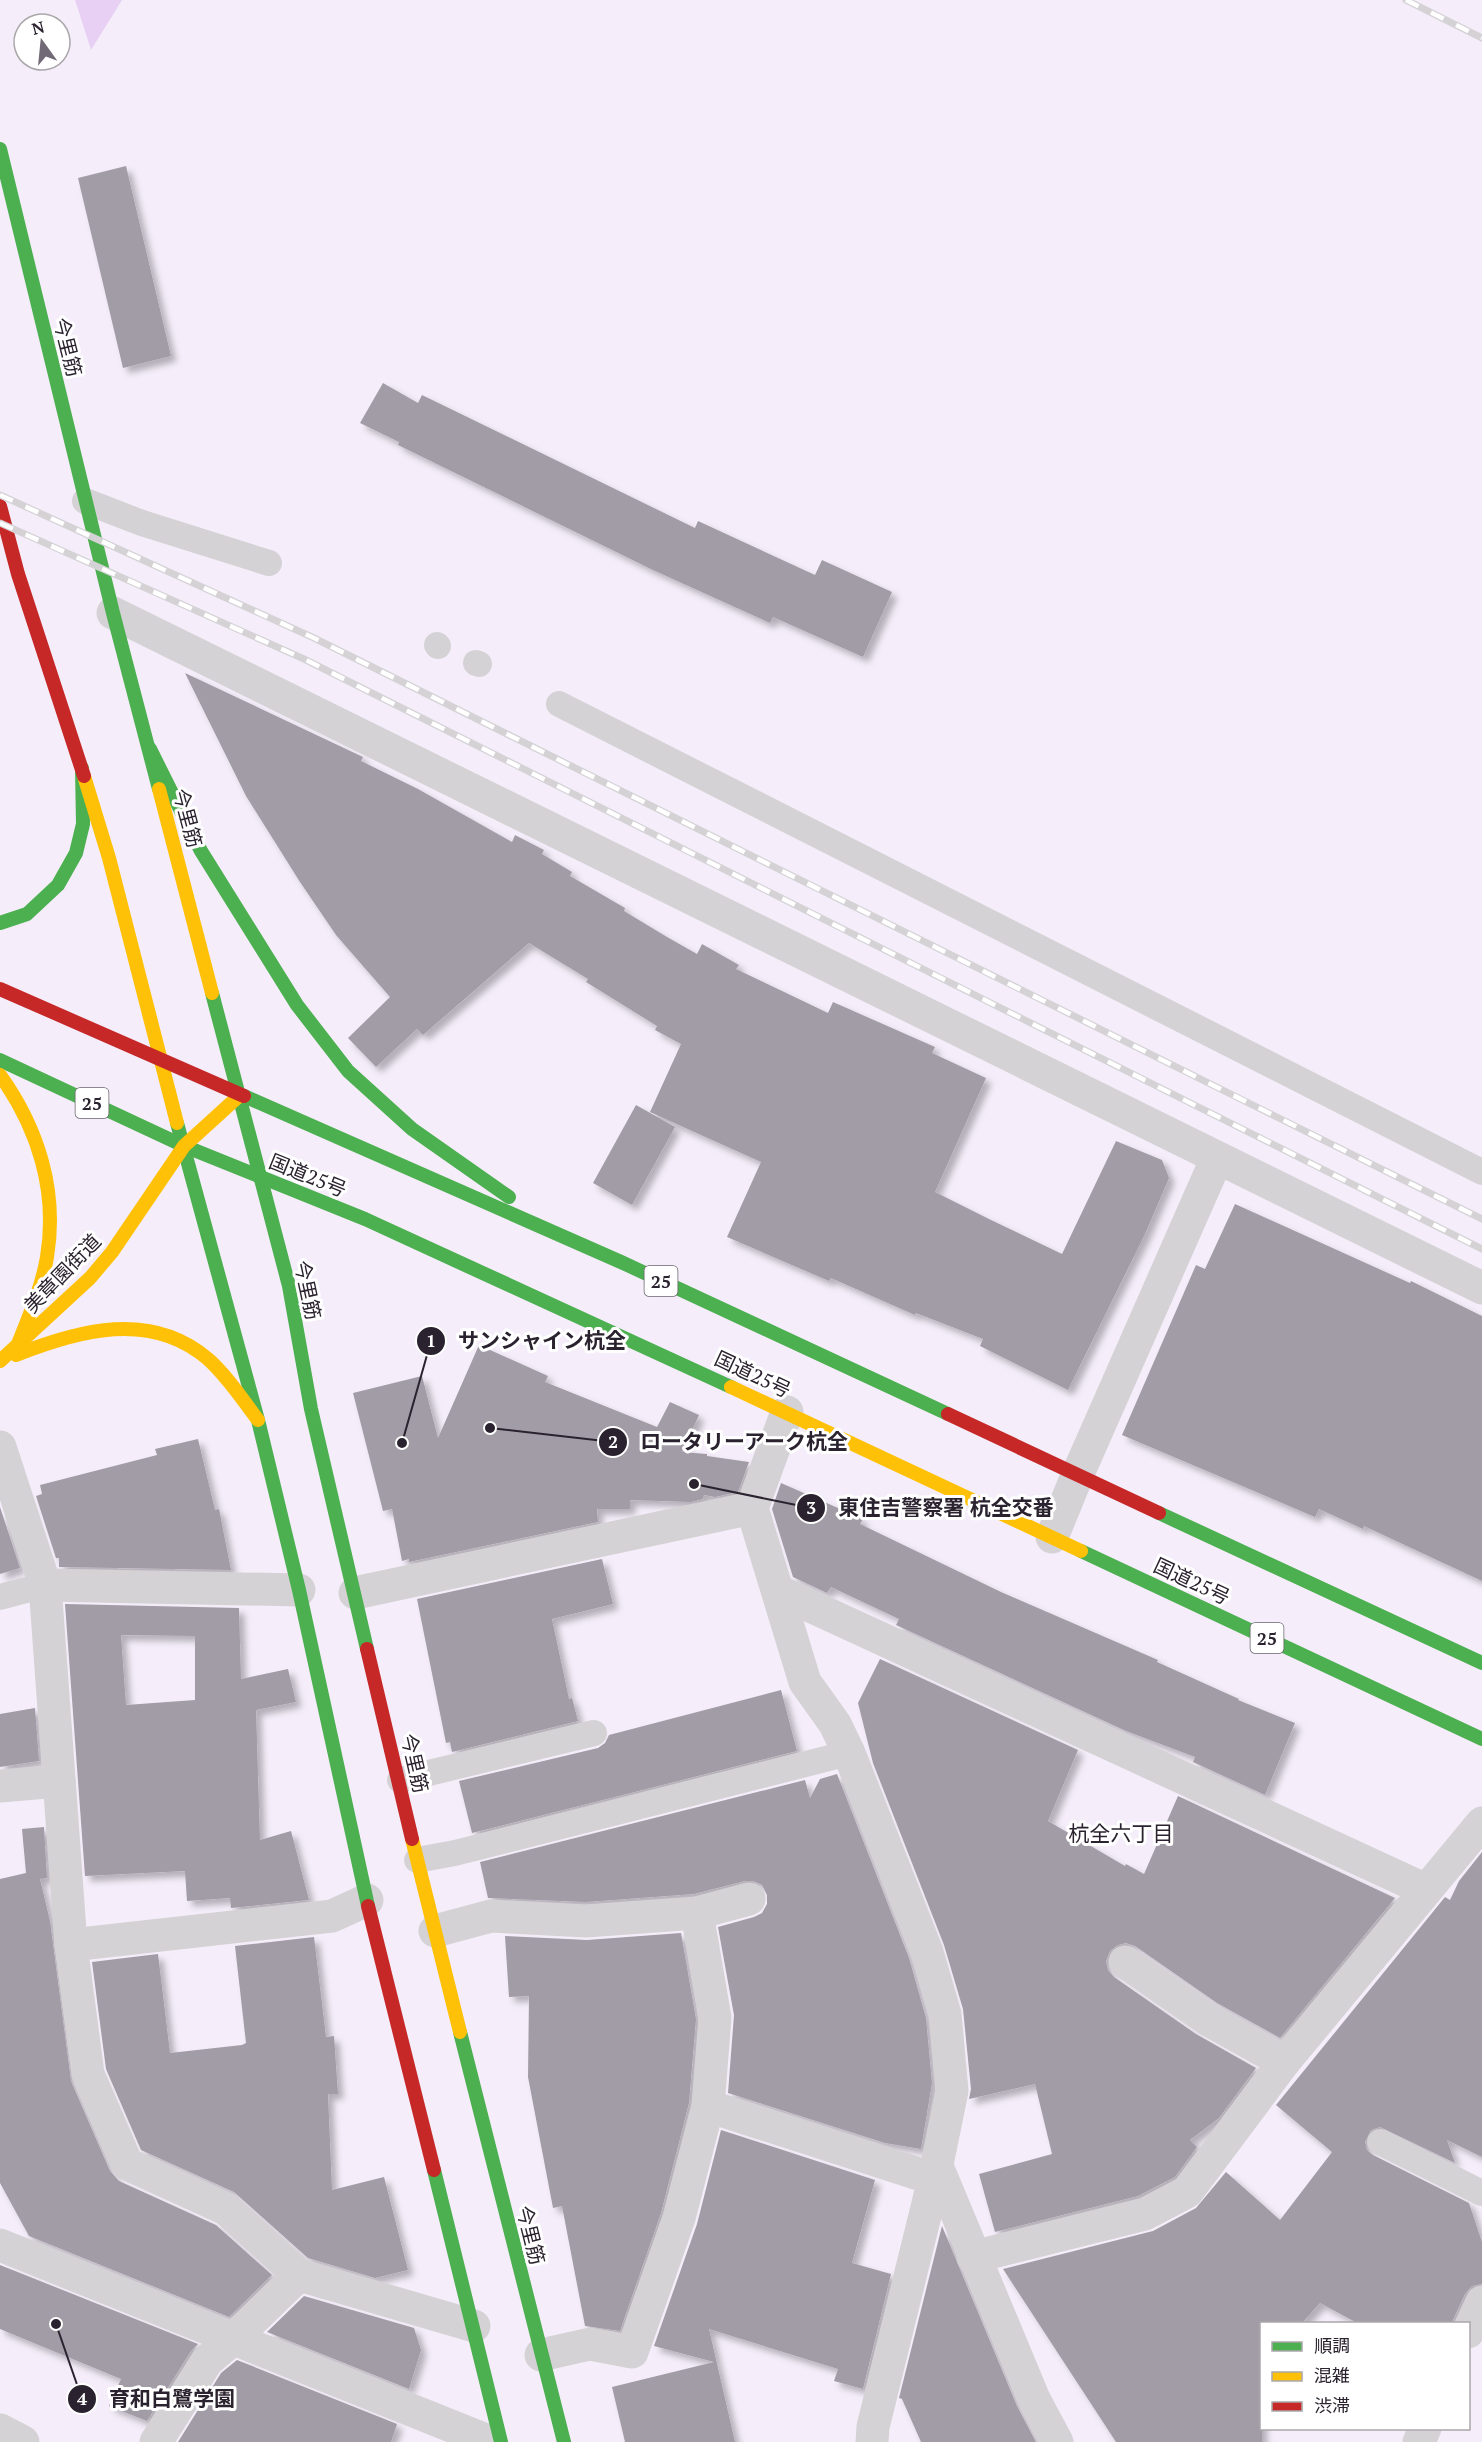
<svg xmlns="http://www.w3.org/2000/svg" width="1482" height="2442" viewBox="0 0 1482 2442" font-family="'PT Serif','Noto Sans JP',serif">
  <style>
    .green { fill: #e7d0f4 }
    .building { fill: #a29ca6; fill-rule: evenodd; filter: url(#shadow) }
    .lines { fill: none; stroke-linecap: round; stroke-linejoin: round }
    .lane { stroke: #d5d2d6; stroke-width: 26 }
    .street { stroke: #d5d2d6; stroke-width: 33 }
    .fast { stroke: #4caf50; stroke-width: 14 }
    .slow { stroke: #ffc107; stroke-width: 14 }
    .jam { stroke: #c62828; stroke-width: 14 }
    .rail-casing { stroke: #d4d2d5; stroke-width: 7 }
    .rail { stroke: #fff; stroke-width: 4.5; stroke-dasharray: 14; stroke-linecap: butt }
    .labels { text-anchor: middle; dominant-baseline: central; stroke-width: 6; stroke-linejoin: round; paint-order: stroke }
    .shield { fill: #fff; stroke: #6a646d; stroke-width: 1.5 }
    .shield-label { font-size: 18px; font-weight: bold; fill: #2a222e }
    .street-label { font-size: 20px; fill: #2a222e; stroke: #fff }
    .neighbourhood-label { font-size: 21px; fill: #2a222e; stroke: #fff }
    .leader { fill: none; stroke: #2a222e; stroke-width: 2 }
    .callout-dot { fill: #2a222e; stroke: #fff; stroke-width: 2 }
    .mark-label { font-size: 18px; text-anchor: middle; font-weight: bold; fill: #fff }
    .callout-label { font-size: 21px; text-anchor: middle; font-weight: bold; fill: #2a222e; stroke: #fff; stroke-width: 6; stroke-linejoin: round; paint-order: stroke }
  </style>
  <defs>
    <filter id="shadow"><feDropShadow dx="5.5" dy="5.5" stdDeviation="3" flood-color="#0004"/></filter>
  </defs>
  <rect width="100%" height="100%" fill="#f5eefa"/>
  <!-- green -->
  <path class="green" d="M75 0H122L91 50Z"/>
  <!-- building -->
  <g class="building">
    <path d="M126 166 171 356 123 368 78 178Z"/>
    <path d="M383 383 418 403 422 395 695 528 698 521 815 575 822 560 892 592 863 657 773 617 770 623 653 570 398 445 399 442 360 423Z"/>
    <path d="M185 673 363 757 361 761 418 789 512 842 515 835 544 850 542 854 572 872 570 876 625 908 624 911 667 937 697 954 702 944 739 965 736 969 828 1013 833 1002 935 1047 932 1053 986 1078 935 1192 991 1220 1062 1254 1116 1141 1162 1160 1169 1178 1145 1234 1068 1390 980 1346 983 1339 916 1313 915 1315 831 1278 829 1281 727 1237 761 1162 650 1112 681 1044 655 1030 657 1026 586 982 588 979 529 943 423 1035 417 1029 376 1067 348 1038 390 997 336 935 300 882 246 796Z"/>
    <path d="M636 1105 675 1127 632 1205 593 1183Z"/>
    <path d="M1235 1204 1410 1283 1411 1281 1482 1316V1581L1364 1526 1363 1529 1319 1509 1315 1517 1122 1435 1196 1265 1205 1269Z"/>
    <path d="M479 1345 548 1376 545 1382 657 1427 670 1402 699 1415 682 1452 707 1454V1456L749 1462 738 1492 715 1497 704 1495 703 1499 691 1502 630 1500V1509H597L598 1522 409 1562V1559L402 1561 392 1509 383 1511 353 1393 422 1376 438 1438Z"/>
    <path d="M198 1439 215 1510 219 1509 231 1570 59 1567V1558H56L36 1496 42 1494 40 1485 157 1455 155 1449Z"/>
    <path d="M781 1483 863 1519 860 1524 1001 1592 1158 1660 1157 1662 1239 1699 1238 1700 1295 1723 1265 1795 1193 1762 1195 1757 1126 1731 896 1625 899 1619 831 1587 827 1593 793 1577 772 1509Z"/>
    <path d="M0 1507 20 1568 0 1574Z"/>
    <path d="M602 1559 613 1604 552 1619 569 1699 572 1698 578 1721 452 1752 450 1742 446 1743 417 1599Z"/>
    <path d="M65 1604 239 1608 241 1679 288 1669 296 1702 256 1710 260 1840 291 1831 309 1900 231 1908 230 1898 187 1901 185 1871 85 1876ZM121 1635 195 1636V1700L126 1705Z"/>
    <path d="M880 1659 1078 1750 1048 1821 1125 1866 1126 1864 1144 1874 1178 1796 1395 1898 1280 2038 1217 2003 1135 1946 1126 1943 1118 1945 1110 1951 1106 1961 1108 1970 1114 1977 1196 2034 1256 2068 1219 2118 1190 2140 1197 2147 1175 2177 1138 2196 995 2232 979 2174 1052 2154 1035 2084 969 2099 971 2089 963 2009 944 1945 873 1763 858 1703Z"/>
    <path d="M781 1690 797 1751 472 1833 459 1781 598 1748 605 1743 609 1735Z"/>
    <path d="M35 1708 39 1761 0 1767V1714Z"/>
    <path d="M837 1774 909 1958 926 2018 932 2083 921 2149 885 2143 728 2093 734 2015 718 1927 754 1917 762 1913 767 1904V1895L762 1885 753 1881H745L694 1894 586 1902 488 1898 480 1862 805 1780 810 1798 820 1779Z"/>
    <path d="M44 1827 47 1878 40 1879 50 1921 71 2081 110 2171 119 2181 216 2225 272 2275 229 2317 29 2236 0 2183V1879L26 1873 22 1829Z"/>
    <path d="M1482 1852V2157L1447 2140 1455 2163 1380 2127 1371 2130 1365 2142 1367 2150 1373 2155 1469 2203 1482 2242V2284L1472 2286 1465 2294 1451 2324H1359L1320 2303 1301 2324H1262V2442H1116L1003 2269 1153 2231 1196 2208 1226 2172 1280 2220 1332 2152 1276 2105 1445 1897 1450 1900 1459 1881Z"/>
    <path d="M681 1933 696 2019 689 2103 661 2213 620 2331 585 2326 562 2206 553 2208 528 2077 529 1996 509 1997 505 1936 587 1940Z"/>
    <path d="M314 1937 326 2037 334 2036 338 2094H328L332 2190 384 2177 408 2270 375 2278 308 2258 234 2192 141 2150 106 2069 92 1962 158 1954 170 2053 242 2045 246 2043 235 1946Z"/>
    <path d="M721 2130 875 2180 852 2263 891 2274 863 2389 834 2381 838 2369 709 2329 735 2442H625L612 2387 714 2362 654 2346 697 2224Z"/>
    <path d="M942 2226 1017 2406 1036 2442H921L902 2399 899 2398Z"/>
    <path d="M0 2265 198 2344 191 2351 147 2421 109 2406 121 2379 0 2329Z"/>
    <path d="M304 2296 414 2328 421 2350 409 2389 267 2332Z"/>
    <path d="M237 2360 397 2424 391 2442H178L221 2373Z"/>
  </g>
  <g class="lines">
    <!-- lane -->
    <g class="lane">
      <path d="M85 501 142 523 269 563"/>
      <path d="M437 645 438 646"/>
      <path d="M476 663 479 664"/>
      <path d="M559 704 1482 1172"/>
      <path d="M0 1597 45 1585"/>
      <path d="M400 1780 594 1733"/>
      <path d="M417 1860 455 1853 849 1753"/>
      <path d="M1380 2142 1482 2193"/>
    </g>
    <!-- street -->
    <g class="street">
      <path d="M113 613 1482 1288"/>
      <path d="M787 1412 752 1508 805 1682 835 1724 849 1753 927 1952 945 2014 952 2091 934 2179 873 2427 872 2442"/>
      <path d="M0 1447 45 1585 71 1945 88 2074 127 2164 226 2209 299 2275 474 2326"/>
      <path d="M1052 1537 1077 1476 1217 1158"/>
      <path d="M45 1585 299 1590"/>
      <path d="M778 1591 1426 1890"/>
      <path d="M355 1593 752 1508"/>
      <path d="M0 1786 59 1781"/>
      <path d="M435 1931 491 1916 586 1921 697 1913 749 1899"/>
      <path d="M71 1945 332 1916 367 1900"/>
      <path d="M1125 1962 1207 2019 1284 2062"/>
      <path d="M708 2106 934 2179"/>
      <path d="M937 2166 1034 2399 1057 2442"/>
      <path d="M0 2245 491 2442"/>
      <path d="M973 2257 1145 2214 1187 2192 1284 2062 1482 1823"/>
      <path d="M1468 2332 1482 2302"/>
      <path d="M541 2355 590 2344 632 2352 679 2218 708 2106 715 2018 697 1913"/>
      <path d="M0 2430 23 2442"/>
      <path d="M156 2442 207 2361 234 2338 299 2275"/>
      <path d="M1419 2442 1425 2428"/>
    </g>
    <!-- fast -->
    <g class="fast">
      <path d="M0 149 113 613 159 789"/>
      <path d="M150 749 201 851 297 1005 348 1071 412 1129 509 1197"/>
      <path d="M0 923 27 914 58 885 76 853 83 824 82 768"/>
      <path d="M212 993 289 1286 311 1409 367 1649"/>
      <path d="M0 1060 184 1146 365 1219 731 1387"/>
      <path d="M244 1096 621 1262 948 1414"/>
      <path d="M177 1123 258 1420 299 1590 368 1906"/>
      <path d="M1159 1513 1482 1663"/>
      <path d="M1081 1551 1482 1739"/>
      <path d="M460 2032 564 2442"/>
      <path d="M434 2170 501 2442"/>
    </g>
    <!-- slow -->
    <g class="slow">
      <path d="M84 776 109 858 177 1123"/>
      <path d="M159 789 212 993"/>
      <path d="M0 1075C38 1128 58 1191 47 1257 42 1287 29 1316 18 1344"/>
      <path d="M16 1355C79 1330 151 1310 208 1359 228 1377 242 1399 258 1420"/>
      <path d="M0 1361 90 1278 112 1252 184 1146 240 1095"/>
      <path d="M731 1387 1081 1551"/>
      <path d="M412 1839 460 2032"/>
    </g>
    <!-- jam -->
    <g class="jam">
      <path d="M0 506 18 574 84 776"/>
      <path d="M0 989 244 1096"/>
      <path d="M948 1414 1159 1513"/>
      <path d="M367 1649 412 1839"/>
      <path d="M368 1906 434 2170"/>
    </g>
    <!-- rail casing -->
    <g class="rail-casing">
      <g id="rail">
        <path d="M1406 0 1482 38"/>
        <path d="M0 495 314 638 1482 1219"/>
        <path d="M0 523 304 659 1482 1249"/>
      </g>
    </g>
    <!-- rail -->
    <use href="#rail" class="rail"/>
  </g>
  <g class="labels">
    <!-- shield labels -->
    <g class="shield">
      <rect x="75.5" y="1088" width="33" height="30" rx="4.5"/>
      <rect x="644.5" y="1266" width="33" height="30" rx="4.5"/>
      <rect x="1250.5" y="1623" width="33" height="30" rx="4.5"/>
    </g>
    <g class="shield-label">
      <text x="92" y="1103">25</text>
      <text x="661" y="1281">25</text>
      <text x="1267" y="1638">25</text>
    </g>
    <!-- street labels -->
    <g class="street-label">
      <text transform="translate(68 347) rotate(76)">今里筋</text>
      <text transform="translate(188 818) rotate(75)">今里筋</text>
      <text transform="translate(308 1175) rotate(22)">国道25号</text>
      <text transform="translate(62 1273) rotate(-46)">美章園街道</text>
      <text transform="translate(308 1290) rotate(78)">今里筋</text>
      <text transform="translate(753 1374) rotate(25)">国道25号</text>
      <text transform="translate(1192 1581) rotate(25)">国道25号</text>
      <text transform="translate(415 1763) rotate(77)">今里筋</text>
      <text transform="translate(531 2235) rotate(76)">今里筋</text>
    </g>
    <!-- neighbourhood labels -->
    <g class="neighbourhood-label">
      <text x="1121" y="1833">杭全六丁目</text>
    </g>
  </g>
  <!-- callouts -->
  <path class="leader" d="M402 1443L431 1341M490 1428L613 1442M694 1484L811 1508M56 2324L82 2399"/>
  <g class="callout-dot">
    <circle cx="402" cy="1443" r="6"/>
    <circle cx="490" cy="1428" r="6"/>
    <circle cx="694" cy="1484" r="6"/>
    <circle cx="56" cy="2324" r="6"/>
    <circle cx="431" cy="1341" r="15"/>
    <circle cx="613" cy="1442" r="15"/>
    <circle cx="811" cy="1508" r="15"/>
    <circle cx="82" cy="2399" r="15"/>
  </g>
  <g class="mark-label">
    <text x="431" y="1347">1</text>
    <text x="613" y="1448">2</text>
    <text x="811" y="1514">3</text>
    <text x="82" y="2405">4</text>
  </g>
  <g class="callout-label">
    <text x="542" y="1348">サンシャイン杭全</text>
    <text x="744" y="1449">ロータリーアーク杭全</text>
    <text x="946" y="1515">東住吉警察署 杭全交番</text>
    <text x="172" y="2406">育和白鷺学園</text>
  </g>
  <!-- legend -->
  <rect x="1260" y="2322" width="210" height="108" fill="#ffffff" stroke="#aaa7ab" stroke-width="1.5"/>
  <rect x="1272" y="2342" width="30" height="9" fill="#4caf50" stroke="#aaa7ab" stroke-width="1.5"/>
  <text x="1314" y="2352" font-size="18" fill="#2a222e">順調</text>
  <rect x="1272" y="2372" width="30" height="9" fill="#ffc107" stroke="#aaa7ab" stroke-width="1.5"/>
  <text x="1314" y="2382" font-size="18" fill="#2a222e">混雑</text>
  <rect x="1272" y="2402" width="30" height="9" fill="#c62828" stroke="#aaa7ab" stroke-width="1.5"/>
  <text x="1314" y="2412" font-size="18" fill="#2a222e">渋滞</text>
  <!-- north arrow -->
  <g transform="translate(42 42) rotate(345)"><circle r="28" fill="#ffffff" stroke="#aaa7ab" stroke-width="1.5"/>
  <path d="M0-4.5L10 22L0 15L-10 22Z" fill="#716975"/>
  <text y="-9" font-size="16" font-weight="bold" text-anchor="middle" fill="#2a222e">N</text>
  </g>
</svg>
